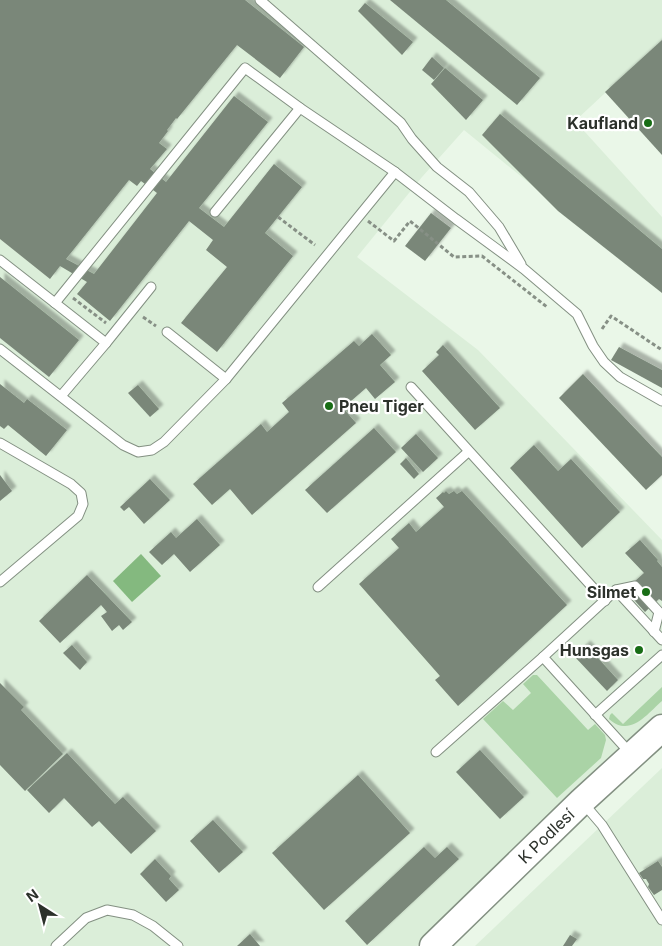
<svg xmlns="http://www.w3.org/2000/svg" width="662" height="946" viewBox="0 0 662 946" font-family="Inter,sans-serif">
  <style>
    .built { fill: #dbeed9 }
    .green { fill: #aad3a6 }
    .water { fill: #84b97f }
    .building { fill: #7a8779; fill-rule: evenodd; filter: url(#shadow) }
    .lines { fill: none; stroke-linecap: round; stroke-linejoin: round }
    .lane-casing { stroke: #839082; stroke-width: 11 }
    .secondary-casing { stroke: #839082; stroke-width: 29 }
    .path { stroke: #879086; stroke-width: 3; stroke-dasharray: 4 2.5; stroke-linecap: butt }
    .lane { stroke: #fff; stroke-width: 9 }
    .secondary { stroke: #fff; stroke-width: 26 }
    .poi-dot { fill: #186d15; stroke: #fff; stroke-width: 2 }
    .labels { text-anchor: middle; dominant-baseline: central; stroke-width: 4.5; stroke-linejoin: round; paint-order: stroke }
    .poi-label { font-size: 16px; font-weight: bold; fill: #2c312b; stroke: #fff; text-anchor: end }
    .street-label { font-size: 16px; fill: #2c312b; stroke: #fff }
  </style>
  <defs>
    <filter id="shadow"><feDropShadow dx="4.5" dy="-4.5" stdDeviation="1" flood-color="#0004"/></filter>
  </defs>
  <rect width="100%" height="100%" fill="#eaf7e8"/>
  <!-- built -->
  <g class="built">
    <path d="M0 0H662V40L575 121 662 217V291L464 130 422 177 357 257 478 350 662 540V713L417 946H0Z"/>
    <path d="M662 768V946H475L602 825Z"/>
  </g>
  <!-- green -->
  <g class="green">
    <path d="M533 675H537L588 730 595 724 605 735 606 740 601 758 557 798 483 719 503 701 513 710 531 693 523 684Z"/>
    <path d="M662 687V701C647 714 630 738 609 719L610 715 612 713 623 724Z"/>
  </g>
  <!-- water -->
  <path class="water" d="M141 554 161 576 132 602 113 581Z"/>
  <!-- building -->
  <g class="building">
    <path d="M0 0H245L304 47 280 78 237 45 177 119 176 118 167 130 168 131 159 143 167 149 150 169 166 182 234 96 268 122 199 208 224 227 274 164 302 187 265 233 293 256 217 352 181 323 227 267 206 250 213 240 189 221 110 321 77 294 87 282 60 266 50 279 0 239ZM129 180 137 186 141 181 157 193 94 274 66 259Z"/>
    <path d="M390 0H446L540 78 517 105Z"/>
    <path d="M365 3 413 42 402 55 358 11Z"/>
    <path d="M662 40V155L605 92Z"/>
    <path d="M432 57 444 68 434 80 422 70Z"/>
    <path d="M445 68 483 100 466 120 431 84Z"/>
    <path d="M500 114 662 249V293L558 211 482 135Z"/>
    <path d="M431 213 451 228 425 261 405 246Z"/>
    <path d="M0 277 79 340 49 377 0 338Z"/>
    <path d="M372 334 391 355 380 365 395 382 375 399 366 388 343 408 356 423 252 515 230 489 212 505 193 484 261 424 267 432 289 412 282 403 354 341 359 346Z"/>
    <path d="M443 345 500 408 475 430 422 371 439 355 436 352Z"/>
    <path d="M619 347 662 370V388L611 360Z"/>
    <path d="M583 374 662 457V475L646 490 559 398Z"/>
    <path d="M0 384 24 403 27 399 67 430 46 456 8 425 4 429 0 426Z"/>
    <path d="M138 385 159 409 150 417 128 393Z"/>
    <path d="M374 428 396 452 327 513 305 490Z"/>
    <path d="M416 434 438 458 423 472 401 448Z"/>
    <path d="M534 445 558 471 571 459 620 512 582 548 510 468Z"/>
    <path d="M406 458 419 474 414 479 400 464Z"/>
    <path d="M0 475 12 491 0 501Z"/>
    <path d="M150 479 170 500 144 524 129 507 124 511 120 507Z"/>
    <path d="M446 491 449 494 454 491 457 494 462 491 567 605 458 706 435 680 440 676 359 584 399 548 391 539 409 523 416 532 444 507 436 498 443 492 444 493Z"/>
    <path d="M197 519 220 545 190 572 174 554 162 565 149 552 171 532 176 538Z"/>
    <path d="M640 540 658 560 657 561 662 567V601L659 599 645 612 625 590 644 573 625 553Z"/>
    <path d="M87 575 132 622 123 630 119 625 112 631 101 616 107 612 101 605 60 643 39 621Z"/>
    <path d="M72 645 87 662 80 670 63 653Z"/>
    <path d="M586 645 618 680 607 691 574 656Z"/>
    <path d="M0 683 24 707 21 710 63 754 25 791 0 765Z"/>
    <path d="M480 750 524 797 500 819 456 772Z"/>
    <path d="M67 753 115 804 123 797 156 831 131 854 99 821 92 827 64 798 49 813 27 790Z"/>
    <path d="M358 775 410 833 324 910 272 853Z"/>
    <path d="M213 820 243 852 219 873 190 841Z"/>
    <path d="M424 847 435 858 447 847 459 859 367 945 345 921Z"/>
    <path d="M155 859 171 876 169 879 179 890 166 902 140 874Z"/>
    <path d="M658 861 662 867V890L654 895 648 887 649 884 646 879H643L639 873Z"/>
    <path d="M250 934 260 946H237Z"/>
    <path d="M570 935 577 939 572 946H563Z"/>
  </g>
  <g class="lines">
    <!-- lane casing -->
    <g class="lane-casing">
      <g id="lane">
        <path d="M260 0 401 123 412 139 437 167 469 192 499 227 521 264"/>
        <path d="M215 212 300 108"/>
        <path d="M0 260 55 303 245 68 300 108 395 172 456 219 524 269 577 314 593 346 604 362 620 377 662 401"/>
        <path d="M55 303 106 343 61 396"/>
        <path d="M167 332 226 379"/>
        <path d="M106 343 151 287"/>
        <path d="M0 349 123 445 138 452 152 450 164 442 226 379 395 172"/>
        <path d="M411 387 605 601"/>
        <path d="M0 443 71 484 81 493 83 504 78 516 0 582"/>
        <path d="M318 587 468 452"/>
        <path d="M616 590 635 586 659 612 654 632"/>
        <path d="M595 715 662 655"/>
        <path d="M436 752 543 657"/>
        <path d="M631 754 543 657 616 590 662 640"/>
        <path d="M584 804 602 825 662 920"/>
        <path d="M56 946 86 918 107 910 133 915 153 926 178 946"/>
      </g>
    </g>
    <!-- secondary casing -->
    <g class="secondary-casing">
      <path id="secondary" d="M433 946 582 801 662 728"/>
    </g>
    <!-- path -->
    <g class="path">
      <path d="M278 217 315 245"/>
      <path d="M368 221 394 241 410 221 454 257 482 256 547 307"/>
      <path d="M73 298 106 323"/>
      <path d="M143 317 156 326"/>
      <path d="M602 329 611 316 662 350"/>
    </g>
    <!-- lane -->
    <use href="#lane" class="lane"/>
    <!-- secondary -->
    <use href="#secondary" class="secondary"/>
  </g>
  <!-- markers -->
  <g class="poi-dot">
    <circle cx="648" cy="123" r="5"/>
    <circle cx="329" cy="406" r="5"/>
    <circle cx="646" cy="592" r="5"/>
    <circle cx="639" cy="650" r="5"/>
  </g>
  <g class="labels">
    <!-- poi labels -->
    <g class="poi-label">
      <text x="638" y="123">Kaufland</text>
      <text x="339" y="406" text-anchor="start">Pneu Tiger</text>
      <text x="636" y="592">Silmet</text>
      <text x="629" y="650">Hunsgas</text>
    </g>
    <!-- street labels -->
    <g class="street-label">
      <text transform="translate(546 836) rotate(-44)">K Podlesí</text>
    </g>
  </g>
  <!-- north arrow -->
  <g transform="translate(40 906) rotate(324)" stroke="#ffffff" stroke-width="4" paint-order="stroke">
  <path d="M0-4L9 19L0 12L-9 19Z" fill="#2c312b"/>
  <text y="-8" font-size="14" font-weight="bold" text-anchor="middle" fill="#2c312b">N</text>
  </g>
</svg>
